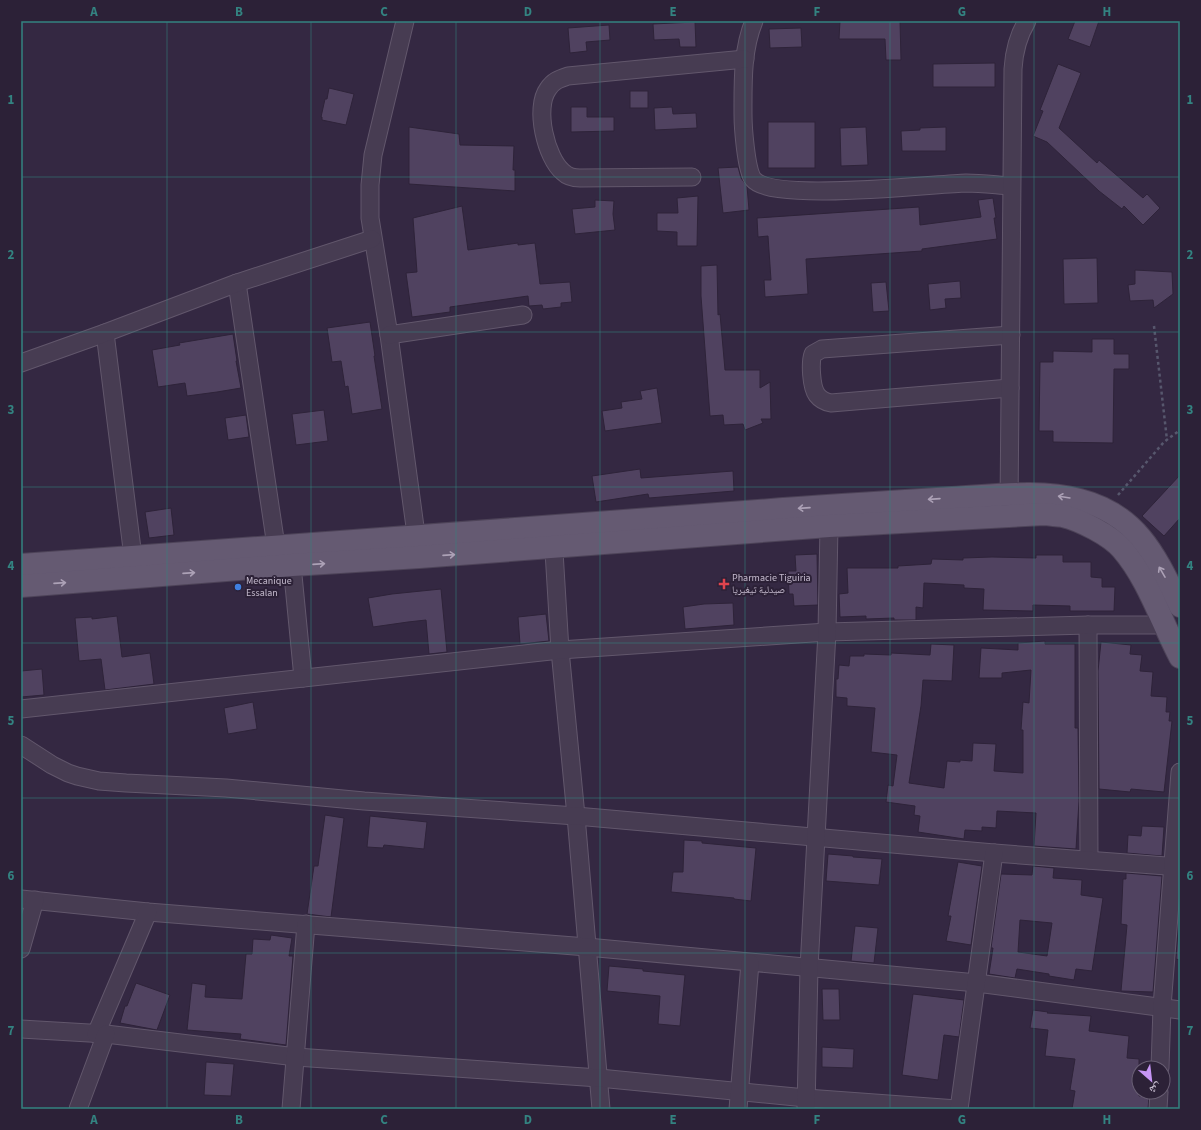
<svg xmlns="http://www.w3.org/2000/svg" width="1201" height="1130" viewBox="0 0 1201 1130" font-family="'Source Sans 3','Noto Naskh Arabic',sans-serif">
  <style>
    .building { fill: #504260; stroke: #2e2339; fill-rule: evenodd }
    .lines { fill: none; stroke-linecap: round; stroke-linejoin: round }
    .minor-casing { stroke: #62576c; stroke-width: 19 }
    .primary-casing { stroke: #4d4358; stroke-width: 24 }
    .path { stroke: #57576d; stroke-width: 2.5; stroke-dasharray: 3 3; stroke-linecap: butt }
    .minor { stroke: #473c52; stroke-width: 17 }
    .primary { stroke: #655a72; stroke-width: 22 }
    .oneway { stroke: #aca1b6 }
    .grid { fill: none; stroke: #338381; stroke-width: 1; stroke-opacity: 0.55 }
    .health-dot { fill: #e0444e; stroke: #2c2137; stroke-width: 1.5 }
    .shop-dot { fill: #3f7fe0; stroke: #2c2137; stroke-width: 1.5 }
    .labels { text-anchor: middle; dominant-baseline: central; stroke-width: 4; stroke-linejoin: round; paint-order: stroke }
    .poi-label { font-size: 10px; fill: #c3b9cc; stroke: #2c2137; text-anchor: start }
    .neatline { fill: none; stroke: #338381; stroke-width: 1.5 }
    .grid-label { font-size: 13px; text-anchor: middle; font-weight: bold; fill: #338381 }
  </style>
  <rect width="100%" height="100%" fill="#342842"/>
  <!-- building -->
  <g class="building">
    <path d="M840 21H900L901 60H886L885 39H839Z"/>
    <path d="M1075 21H1099L1090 47 1068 39Z"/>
    <path d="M695 22 696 47H680L679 39 654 40 653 24Z"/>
    <path d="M609 25 610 40 586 42 587 51 570 53 568 28Z"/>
    <path d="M801 28 802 47 770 48 769 29Z"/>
    <path d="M995 63V87H933V64Z"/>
    <path d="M1058 64 1081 73 1059 128 1097 163 1099 160 1143 198 1147 194 1160 208 1143 225 1124 206 1122 209 1099 191 1047 142 1033 136 1043 111 1040 110Z"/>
    <path d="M329 88 354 94 346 125 322 120V117H321L325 99H327Z"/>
    <rect x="630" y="91" width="18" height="17"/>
    <path d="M571 107H587V117H614V131L571 132Z"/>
    <path d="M672 107 673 114 696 113 697 128 655 130 654 108Z"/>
    <rect x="768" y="122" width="47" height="46"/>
    <path d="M409 127 459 134 460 145 514 146 513 170H515V191L409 184Z"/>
    <path d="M866 127 868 165 841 166 840 128Z"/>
    <path d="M946 127V151H902L901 131 920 130V128Z"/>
    <path d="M738 167 741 178 747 186 749 210 723 213 718 168Z"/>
    <path d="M698 196 697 246H677V232L657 231V213H678L677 198Z"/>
    <path d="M993 198 996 218H994L997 239 922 249V251L806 259 808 294 765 297 764 280H771L768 236 758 237 757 218 919 207 920 225 981 217 978 200Z"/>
    <path d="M595 200 614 201 613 214 615 230 575 234 572 209 595 207Z"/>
    <path d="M462 206 468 250 518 243V245L535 243 540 284 570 282 572 302 561 303V307L543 309 542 305 529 306 528 296 450 307V312L412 317 406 273 417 272 413 218Z"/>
    <path d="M1097 258 1098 303 1064 304 1063 259Z"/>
    <path d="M717 265 718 315 720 314 725 370H760V388L770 382 771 419H761L763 423 745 430 743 424 724 425 723 415 710 416 701 296V266Z"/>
    <path d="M1135 270 1172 272 1173 294 1154 308 1153 300 1130 301 1128 285 1135 284Z"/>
    <path d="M960 281 961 298 945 299 946 308 930 310 928 284Z"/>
    <path d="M886 282 889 311 873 312 871 283Z"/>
    <path d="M370 322 375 356H374L382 409 352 414 348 386 345 387 341 361 332 362 327 328Z"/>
    <path d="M233 334 237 361H236L241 388 217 392 187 396 185 383 158 387 152 350 180 345 179 343Z"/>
    <path d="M1092 339H1114V354H1129V369H1114L1113 443 1053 442V431H1039L1040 362H1053V351L1092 352Z"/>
    <path d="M657 388 662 423 605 431 602 411 622 408 621 402 642 399 640 391Z"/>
    <path d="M324 410 328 441 296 445 292 414Z"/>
    <path d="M246 415 249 437 228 440 225 418Z"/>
    <path d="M640 469 641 478 733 471 734 491 649 498 648 494 596 502 592 476Z"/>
    <path d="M1180 475V518L1164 536 1142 516Z"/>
    <path d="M171 508 174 535 149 538 145 512Z"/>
    <path d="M817 554 818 605 794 606 793 594H789L788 571H796L795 555Z"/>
    <path d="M1036 555H1063V562H1091V577L1102 578V587H1115L1114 611H1070V606L1033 605V611L983 610 984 589 964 588V585L924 583 923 608 916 607V620H894V618L866 619V616L840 617 839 594 848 593 847 568H898V566L931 564 932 559 963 560V558L992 557 1036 558Z"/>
    <path d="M441 589 447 652 429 654 426 620 408 622 373 627 368 598 392 594Z"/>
    <path d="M733 603 734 625 685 629 683 607 704 604Z"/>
    <path d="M546 614 549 641 520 644 518 617Z"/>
    <path d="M117 616 122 657 150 653 154 684 105 690 101 659 79 661 75 618 92 617V619Z"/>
    <path d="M1045 641V644H1075V728H1078L1079 801 1076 849 1034 846 1036 813 997 811 996 828 982 827V831L965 830 964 839 918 832 920 816 914 815 915 806 886 802 888 785 893 786 897 755 871 752 875 708 847 706V698L836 697V679H838L839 665 849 666 850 656H864V654L891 655V653L930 655 931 644 954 645 952 681 923 680 921 706 909 783 944 788 947 761 960 762V760L972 761 973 743 996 744 994 771 1023 773V730H1021L1023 702 1029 703 1031 670 1002 673V678H979L981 648 1018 650V643Z"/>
    <path d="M1101 642 1131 645 1130 654 1142 655 1140 671 1153 672 1151 696 1167 697 1166 712H1170L1169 721H1172L1164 792 1131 789 1130 792 1099 789 1098 671Z"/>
    <path d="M42 669 44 695 21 697V671Z"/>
    <path d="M253 702 257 729 228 734 224 708Z"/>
    <path d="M325 815 344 818 331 917 307 914 314 866H318Z"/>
    <path d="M370 816 427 822 424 849 384 845 383 848 367 847Z"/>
    <path d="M1142 826 1164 827 1162 856 1127 853 1128 835 1141 836Z"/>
    <path d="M684 840 702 841V843L756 848 751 901 734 899V898L671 892 673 872H683Z"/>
    <path d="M828 854 853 856V857L882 859 879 885 826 881Z"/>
    <path d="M958 862 982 866 971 945 946 941 951 916H948Z"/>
    <path d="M1033 866 1054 868 1053 878 1082 880 1081 895 1103 898 1092 971 1076 969 1074 980 1049 976V974L1017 969 1015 978 989 974 993 948H991L1001 874 1032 875ZM1020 920 1052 923 1047 956 1018 952Z"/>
    <path d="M1126 873 1162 876 1153 992 1121 991 1127 925 1121 924 1123 879H1126Z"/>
    <path d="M1180 903V960L1176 959Z"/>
    <path d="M855 926 878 928 874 963 851 961Z"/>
    <path d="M271 935 292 938 289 956H293L286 1045 240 1039 241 1034 187 1030 192 983 206 985 205 997 242 999 246 954H252L253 939 270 940Z"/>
    <path d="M609 966 643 969V971L685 975 680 1026 658 1024 660 996 607 991Z"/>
    <path d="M136 983 170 995 157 1030 120 1023 125 1006H127Z"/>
    <path d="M822 989H839L840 1020H823Z"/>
    <path d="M913 994 964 1000 959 1037 944 1035 938 1080 902 1075Z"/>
    <path d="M1033 1010 1048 1012 1047 1013 1091 1016 1089 1031 1129 1036 1127 1058 1139 1059V1096H1149L1148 1109H1072L1075 1091 1070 1090 1075 1059 1045 1056 1048 1030 1030 1028Z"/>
    <path d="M822 1047 854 1049 853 1068 822 1067Z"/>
    <path d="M206 1062 234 1064 231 1096 204 1095Z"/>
  </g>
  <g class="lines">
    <!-- minor casing -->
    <g class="minor-casing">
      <g id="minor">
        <path d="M405 21 373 155 370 185V218L389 335 418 549"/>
        <path d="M754 21C742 50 743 83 743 114 743 127 746 169 753 179 772 203 932 184 966 183 981 183 996 185 1011 186"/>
        <path d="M692 177 580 178C573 178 568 177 563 172 546 158 534 108 548 89 553 81 559 79 568 76L745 59"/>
        <path d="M237 283 276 546"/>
        <path d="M105 333 133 557"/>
        <path d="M389 335 523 315"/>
        <path d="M21 363 105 333 237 283 372 239"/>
        <path d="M1010 388 831 403C826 402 820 399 817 395 811 387 810 362 813 354L822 349 1011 335"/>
        <path d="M1009 506 1013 69C1014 52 1018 36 1027 21"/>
        <path d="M553 535 560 650 576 816 601 1109"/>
        <path d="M292 565 303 678"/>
        <path d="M1088 625 1089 860"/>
        <path d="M21 709 560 650 827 632 1088 625H1165"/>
        <path d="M21 745 52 765 68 773 77 776 99 781 126 783 226 788 364 801 576 816 994 853 1180 867"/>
        <path d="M21 899 148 912 587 947 977 983 1180 1010"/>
        <path d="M21 949 35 900"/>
        <path d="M21 1029 106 1034 296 1057 599 1078 806 1098 957 1109"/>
        <path d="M96 1034 148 912"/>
        <path d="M1160 1068 1162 1007 1180 772"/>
        <path d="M78 1109 106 1034"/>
        <path d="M291 1109 306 924"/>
        <path d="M738 1109 750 963"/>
        <path d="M806 1109 809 968 827 632 829 526"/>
        <path d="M959 1109 994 853"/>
        <path d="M1158 1109 1159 1092"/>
      </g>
    </g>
    <!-- primary casing -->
    <g class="primary-casing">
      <g id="primary">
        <path d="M21 565C267 547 512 530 758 511 822 506 887 502 952 498 993 496 1040 489 1080 500 1138 515 1156 557 1180 606"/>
        <path d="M21 586 292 565 419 557 829 526 1044 514C1050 515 1057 515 1063 516 1080 520 1110 535 1122 549 1148 579 1161 621 1180 657"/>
      </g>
    </g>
    <!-- path -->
    <g class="path">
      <path d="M1154 326 1167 440"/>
      <path d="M1118 495 1164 442 1180 430"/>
    </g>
    <!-- minor -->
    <use href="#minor" class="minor"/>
    <!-- primary -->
    <use href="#primary" class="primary"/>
  </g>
  <!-- one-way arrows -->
  <defs><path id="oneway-shaft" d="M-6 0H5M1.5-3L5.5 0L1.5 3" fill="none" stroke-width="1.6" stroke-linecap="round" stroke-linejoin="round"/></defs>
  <g class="oneway">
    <use href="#oneway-shaft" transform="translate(1064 497) rotate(-171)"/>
    <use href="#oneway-shaft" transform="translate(934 499) rotate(176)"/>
    <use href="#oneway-shaft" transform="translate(804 508) rotate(176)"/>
    <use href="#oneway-shaft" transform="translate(449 555) rotate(-4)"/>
    <use href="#oneway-shaft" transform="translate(319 564) rotate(-4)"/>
    <use href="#oneway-shaft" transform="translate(1162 572) rotate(-120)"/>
    <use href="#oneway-shaft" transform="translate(189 573) rotate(-4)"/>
    <use href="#oneway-shaft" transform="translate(60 583) rotate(-4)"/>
  </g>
  <!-- grid -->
  <path class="grid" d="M167 21V1109M311 21V1109M456 21V1109M600 21V1109M745 21V1109M890 21V1109M1034 21V1109M21 177H1180M21 332H1180M21 487H1180M21 643H1180M21 798H1180M21 953H1180"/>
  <!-- markers -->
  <path class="health-dot" d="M722 578h4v4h4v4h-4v4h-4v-4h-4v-4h4z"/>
  <circle class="shop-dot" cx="238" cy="587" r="4"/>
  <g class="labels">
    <!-- poi labels -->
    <g class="poi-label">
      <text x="732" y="578">Pharmacie Tiguiria<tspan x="732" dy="12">صيدلية تيغيريا</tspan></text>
      <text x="246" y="581">Mecanique<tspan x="246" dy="12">Essalan</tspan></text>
    </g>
  </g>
  <!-- border -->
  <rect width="1201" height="1130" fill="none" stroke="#2c2137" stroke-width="44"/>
  <!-- north arrow -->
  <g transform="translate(1151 1080) rotate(152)"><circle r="19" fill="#2c2137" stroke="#685e73"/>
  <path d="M0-3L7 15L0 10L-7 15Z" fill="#c695f5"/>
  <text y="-6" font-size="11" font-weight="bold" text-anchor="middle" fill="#c3b9cc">ش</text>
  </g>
  <rect x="22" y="22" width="1157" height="1086" class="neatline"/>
  <g class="grid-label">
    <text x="94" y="16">A</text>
    <text x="239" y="16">B</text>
    <text x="384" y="16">C</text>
    <text x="528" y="16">D</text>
    <text x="673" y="16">E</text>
    <text x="817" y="16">F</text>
    <text x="962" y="16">G</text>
    <text x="1107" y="16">H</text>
    <text x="11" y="104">1</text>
    <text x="1190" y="104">1</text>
    <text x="11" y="259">2</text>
    <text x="1190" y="259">2</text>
    <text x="11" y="414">3</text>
    <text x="1190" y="414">3</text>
    <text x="11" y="570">4</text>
    <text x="1190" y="570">4</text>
    <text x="11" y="725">5</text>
    <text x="1190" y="725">5</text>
    <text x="11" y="880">6</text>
    <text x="1190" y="880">6</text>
    <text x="11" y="1035">7</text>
    <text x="1190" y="1035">7</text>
    <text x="94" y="1124">A</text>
    <text x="239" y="1124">B</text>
    <text x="384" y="1124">C</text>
    <text x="528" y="1124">D</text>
    <text x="673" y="1124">E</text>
    <text x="817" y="1124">F</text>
    <text x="962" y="1124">G</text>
    <text x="1107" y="1124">H</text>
  </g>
</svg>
